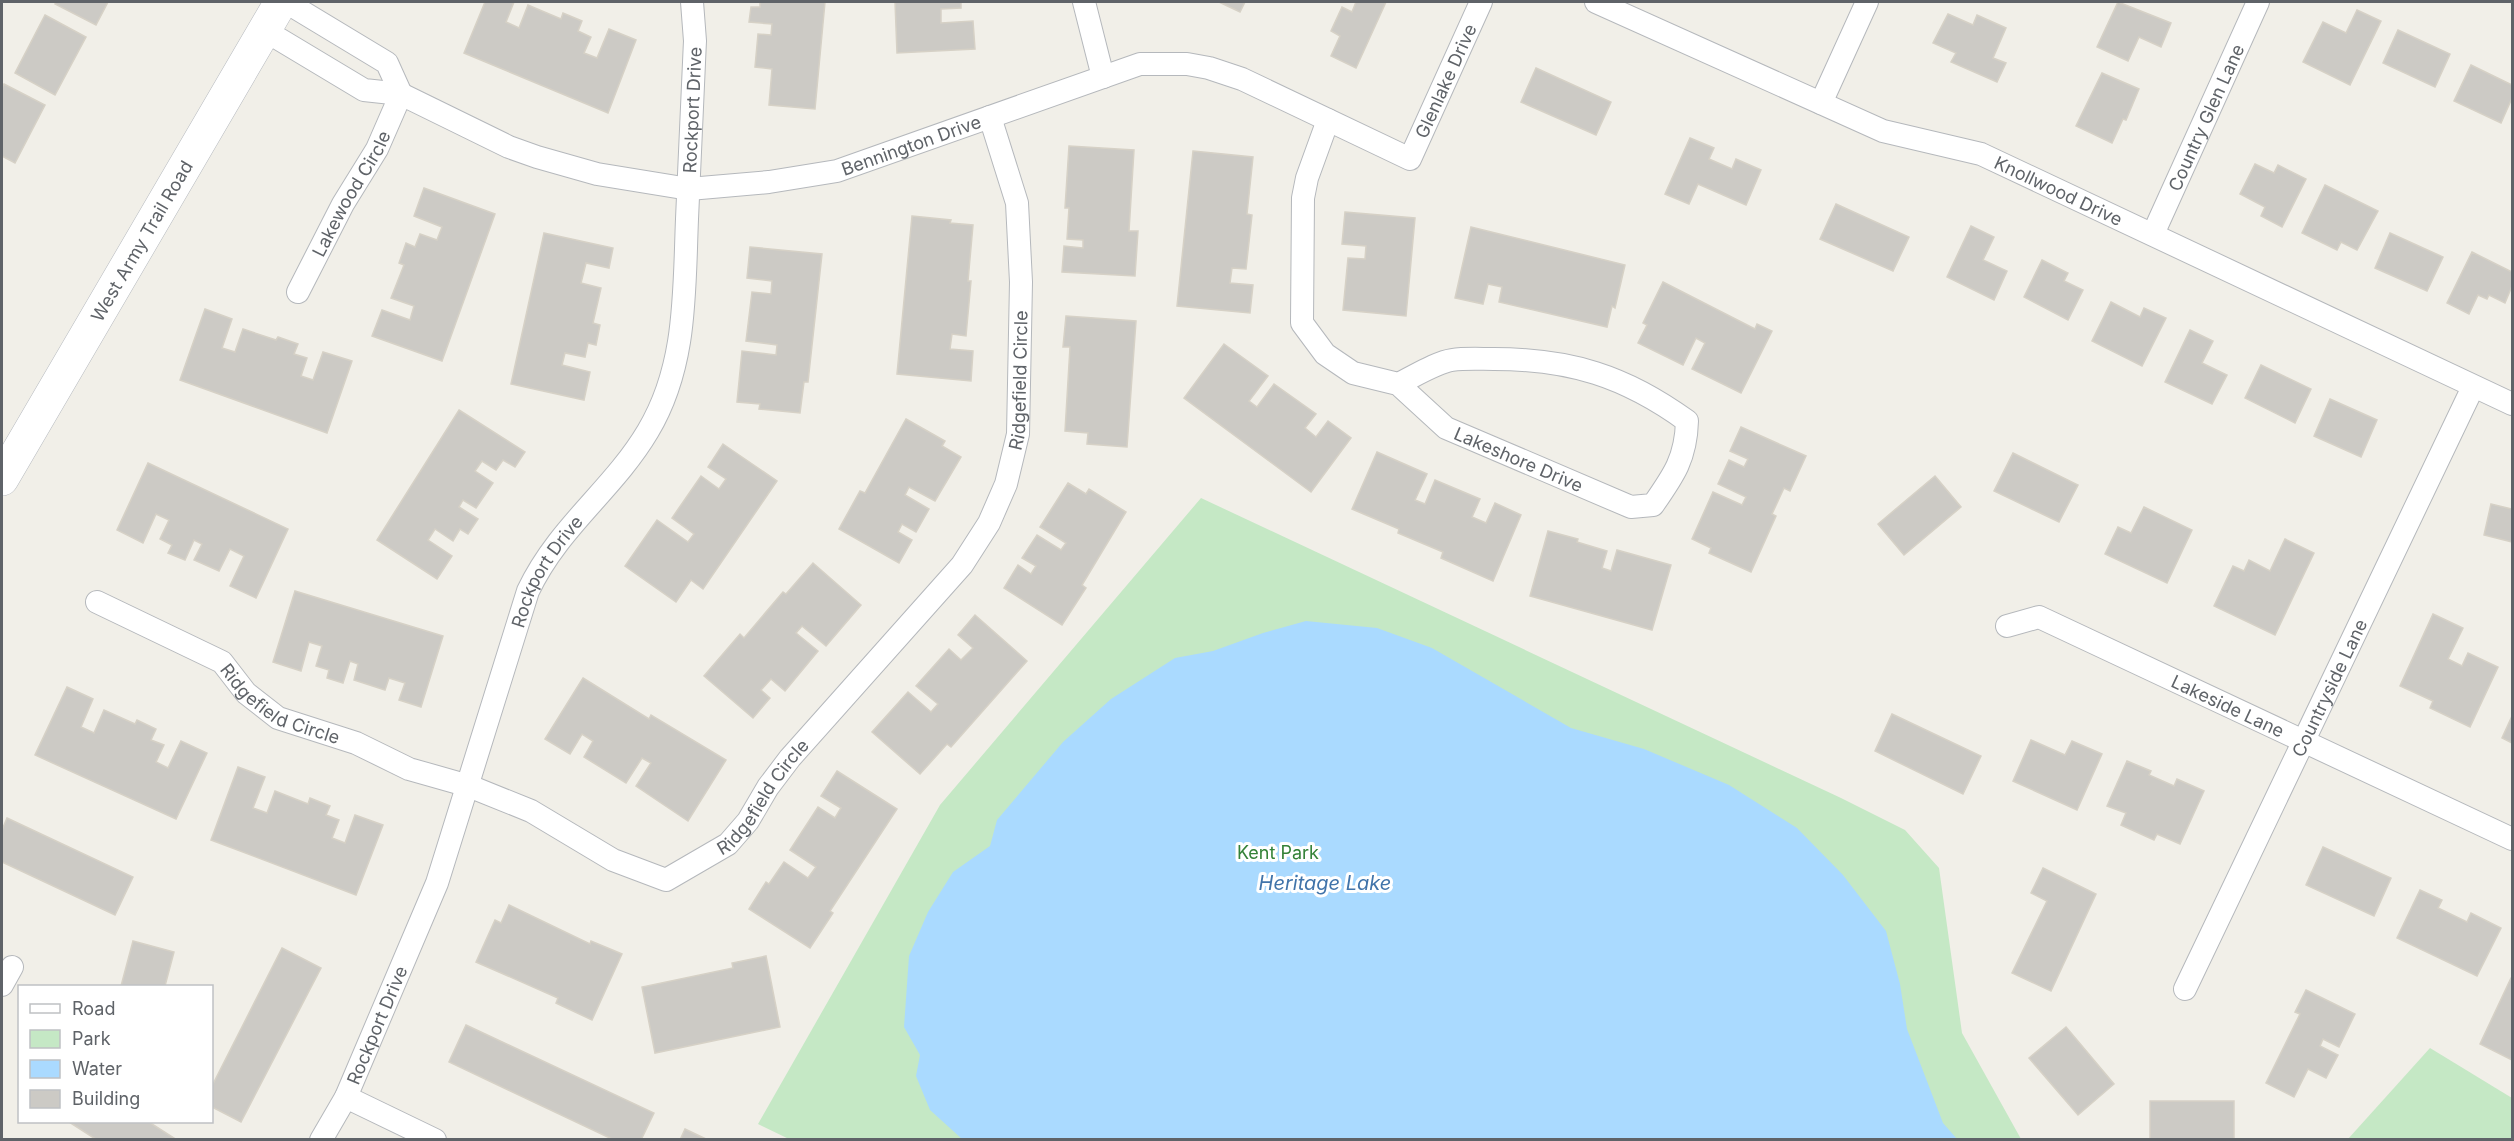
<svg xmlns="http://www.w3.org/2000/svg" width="2514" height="1141" viewBox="0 0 2514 1141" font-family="Inter,sans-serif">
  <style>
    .green { fill: #c5e8c5 }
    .water { fill: #aadaff }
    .building { fill: #cccac5; stroke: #d6d1c6; stroke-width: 1.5 }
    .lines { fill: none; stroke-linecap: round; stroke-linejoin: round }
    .street-casing { stroke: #b5b8bc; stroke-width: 24 }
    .secondary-casing { stroke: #b6babf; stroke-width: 34 }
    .street { stroke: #fff; stroke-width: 22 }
    .secondary { stroke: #fff; stroke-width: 33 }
    .labels { text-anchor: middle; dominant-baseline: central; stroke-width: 6; stroke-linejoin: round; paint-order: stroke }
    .street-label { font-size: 18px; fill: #5f6368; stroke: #fff }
    .park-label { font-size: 18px; fill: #348238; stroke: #fff }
    .water-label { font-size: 20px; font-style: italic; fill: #4174aa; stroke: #fff }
  </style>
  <rect width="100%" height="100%" fill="#f1efe8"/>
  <!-- green -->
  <g class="green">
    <path d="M1201 498 1841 798 1905 830 1939 868 1962 1033 2021 1139 791 1140 758 1124 940 805Z"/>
    <path d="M2430 1048 2512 1098V1139H2348Z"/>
  </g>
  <!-- water -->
  <path class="water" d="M1306 621 1377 628 1432 648 1571 728 1644 749 1729 785 1797 828 1843 875 1886 931 1900 984 1907 1029 1943 1123 1957 1139H962L930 1110 916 1076 920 1055 904 1027 909 956 928 912 953 872 990 846 997 820 1063 742 1111 699 1175 658 1213 651 1263 633Z"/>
  <!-- building -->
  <g class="building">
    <path d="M56 2H108L96 25 55 4Z"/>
    <path d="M485 2H514L506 22 519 28 528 5 561 19 563 13 582 21 578 31 591 37 584 53 597 58 609 29 636 40 608 113 464 53Z"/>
    <path d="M760 2H825L815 109 769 105 772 69 755 67 758 34 771 35 772 24 749 22 751 7H760Z"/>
    <path d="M895 2H961V8L941 9V23L973 21 975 49 897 53Z"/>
    <path d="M1219 2H1245L1240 12Z"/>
    <path d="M1356 2H1386L1356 68 1331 56 1340 36 1331 31 1342 7 1352 12Z"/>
    <path d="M2118 2 2171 23 2161 47 2139 37 2128 61 2097 47Z"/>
    <path d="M2357 10 2381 21 2350 85 2303 62 2323 22 2346 33Z"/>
    <path d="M1948 14 1973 25 1977 15 2006 28 1993 58 2006 63 1997 82 1951 62 1956 53 1933 43Z"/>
    <path d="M45 15 86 37 55 95 15 73Z"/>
    <path d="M2398 30 2450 54 2435 87 2383 63Z"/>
    <path d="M2471 65 2512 85V98L2501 123 2454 101Z"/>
    <path d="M1536 68 1611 102 1596 135 1521 102Z"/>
    <path d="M2102 73 2139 89 2126 120 2123 119 2112 143 2076 126Z"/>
    <path d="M4 84 45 105 15 163 2 156V88Z"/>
    <path d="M1690 138 1714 148 1709 159 1732 169 1736 159 1761 170 1746 205 1698 184 1689 204 1665 194Z"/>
    <path d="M1069 146 1134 150 1129 231H1138L1135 276 1062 272 1064 246 1083 248V240L1067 239 1069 208H1065Z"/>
    <path d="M1193 151 1253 157 1247 214 1252 215 1246 269 1232 268 1230 283 1253 285 1250 313 1177 306Z"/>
    <path d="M2255 164 2274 173 2278 165 2306 179 2282 227 2261 216 2265 207 2240 194Z"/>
    <path d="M2325 185 2378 211 2357 250 2341 242 2337 250 2302 233Z"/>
    <path d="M424 188 495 214 442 361 372 336 382 310 410 320 414 306 391 298 404 265 399 263 406 243 415 247 420 234 437 240 442 227 414 216Z"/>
    <path d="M1836 204 1909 237 1893 271 1820 239Z"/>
    <path d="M1345 212 1415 218 1406 316 1343 310 1348 258 1365 259 1366 246 1342 244Z"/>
    <path d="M912 216 951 220 950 223 973 225 968 281H971L966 336 952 334 950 349 973 351 971 381 897 374Z"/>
    <path d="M1971 226 1994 237 1983 260 2007 271 1994 300 1947 277Z"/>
    <path d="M1471 227 1625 265 1615 308 1612 306 1607 327 1499 302 1502 287 1488 284 1483 304 1455 298Z"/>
    <path d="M544 233 613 248 609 268 586 263 581 283 601 288 593 323 600 325 596 345 588 343 585 357 565 353 562 365 590 372 584 400 511 384Z"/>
    <path d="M2390 233 2443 257 2427 291 2375 268Z"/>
    <path d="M750 247 822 254 808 382H804L800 413 759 409 760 404 737 402 742 351 776 355 777 345 746 341 752 292 771 294 772 281 747 278Z"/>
    <path d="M2472 252 2512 272V286L2505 303 2489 295 2487 299 2478 295 2469 314 2447 303Z"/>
    <path d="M2042 260 2068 273 2064 281 2083 290 2068 320 2024 297Z"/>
    <path d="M1663 282 1755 329 1757 324 1772 331 1741 393 1692 369 1705 343 1696 338 1683 365 1638 343 1647 325 1643 323Z"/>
    <path d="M2111 302 2140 317 2144 308 2166 318 2142 366 2092 341Z"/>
    <path d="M205 309 232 319 222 348 235 352 243 329 276 340 278 337 298 344 294 354 307 358 301 376 313 380 323 352 352 361 327 433 180 380Z"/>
    <path d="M1066 316 1136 321 1127 447 1087 444 1088 433 1065 431 1070 347H1063Z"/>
    <path d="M2190 330 2213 341 2202 363 2227 375 2212 404 2165 382Z"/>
    <path d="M1224 344 1268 376 1249 401 1257 407 1274 384 1316 414 1305 428 1316 437 1328 421 1351 438 1311 492 1184 398Z"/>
    <path d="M2261 365 2311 389 2295 423 2245 398Z"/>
    <path d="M2330 399 2377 420 2361 457 2314 436Z"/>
    <path d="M459 410 525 452 515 467 503 460 496 470 482 461 475 471 493 483 476 508 463 500 459 507 478 519 468 534 460 529 453 541 435 529 428 540 452 556 437 579 377 540Z"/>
    <path d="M906 419 945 441 942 446 961 457 935 501 909 487 905 495 929 509 916 532 902 524 898 532 912 540 899 563 839 529 860 491 865 493Z"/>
    <path d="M1741 427 1806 456 1790 491 1784 488 1772 514 1776 516 1751 572 1709 553 1711 548 1692 539 1713 492 1742 505 1746 497 1718 484 1729 460 1744 467 1748 459 1730 451Z"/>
    <path d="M723 444 777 481 703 589 691 580 676 602 625 566 657 520 688 542 694 534 672 518 701 476 719 489 726 479 708 467Z"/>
    <path d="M1377 452 1427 474 1415 500 1425 504 1435 480 1480 499 1472 517 1486 523 1495 503 1521 515 1493 581 1441 558 1443 552 1398 533 1399 529 1352 509Z"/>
    <path d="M2013 453 2078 485 2059 522 1994 491Z"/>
    <path d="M148 463 288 529 256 598 230 586 244 556 230 549 219 571 194 560 202 544 194 540 185 560 168 553 172 545 160 539 169 520 156 514 143 543 117 530Z"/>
    <path d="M1935 476 1961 507 1904 555 1878 524Z"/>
    <path d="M1068 483 1086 494 1089 489 1126 512 1082 585 1086 588 1062 625 1004 588 1018 565 1031 574 1036 566 1022 558 1037 535 1061 550 1066 543 1040 527Z"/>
    <path d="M2491 504 2512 509V542L2484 535Z"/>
    <path d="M2144 507 2192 530 2167 583 2105 554 2118 527 2131 533Z"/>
    <path d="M1548 531 1578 539 1577 542 1607 551 1602 568 1611 571 1617 550 1671 565 1652 630 1530 596Z"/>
    <path d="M2285 539 2314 553 2275 635 2214 606 2233 566 2244 571 2249 560 2270 571Z"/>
    <path d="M813 563 861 605 826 646 802 626 796 633 818 651 785 691 771 679 761 690 770 698 753 718 704 676 740 634 744 638 783 592 786 594Z"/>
    <path d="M295 591 443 636 421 707 399 700 405 683 389 678 385 690 354 680 358 664 350 661 343 683 327 678 329 670 316 666 322 646 309 642 301 671 273 662Z"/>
    <path d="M2433 614 2463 628 2448 659 2462 666 2468 653 2498 667 2470 727 2430 708 2433 701 2400 686Z"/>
    <path d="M975 615 1027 661 951 747 947 744 920 774 872 732 908 692 931 712 938 704 916 686 949 649 961 660 973 648 958 635Z"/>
    <path d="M583 678 649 719 651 715 726 760 688 821 636 786 651 763 642 758 626 783 584 757 593 741 582 734 570 754 545 739Z"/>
    <path d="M67 687 93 699 81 727 94 733 104 710 135 724 137 720 156 729 151 740 164 745 156 762 168 768 181 741 207 753 176 819 35 755Z"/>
    <path d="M1892 714 1981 756 1963 794 1875 751Z"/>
    <path d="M2512 716V743L2502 738Z"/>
    <path d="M2031 740 2065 755 2072 741 2102 754 2077 810 2013 781Z"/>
    <path d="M2127 761 2151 771 2149 775 2174 786 2177 779 2204 791 2180 844 2157 834 2154 840 2121 825 2126 813 2107 806Z"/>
    <path d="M238 767 265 777 253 808 267 813 275 791 308 804 310 798 330 806 326 815 339 820 332 838 345 843 355 815 383 825 356 895 211 840Z"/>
    <path d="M837 771 897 809 830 911 833 913 810 948 749 909 766 882 769 884 784 862 808 878 816 867 790 850 818 807 835 818 841 808 821 796Z"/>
    <path d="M7 818 133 877 115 915 2 862V830Z"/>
    <path d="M2323 847 2391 878 2374 916 2306 885Z"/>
    <path d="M2043 868 2096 894 2051 991 2012 973 2047 901 2031 893Z"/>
    <path d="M2420 890 2442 900 2438 908 2467 922 2471 913 2501 928 2477 976 2397 938Z"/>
    <path d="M509 905 590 944 591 941 622 954 592 1020 556 1003 558 998 476 962 495 920 501 923Z"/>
    <path d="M133 941 174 952 165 986H121Z"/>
    <path d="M282 948 321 968 241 1122 212 1107V1086Z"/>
    <path d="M766 956 780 1027 655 1053 642 987 733 968 732 963Z"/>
    <path d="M2511 978H2512V1060L2480 1044Z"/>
    <path d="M2306 990 2355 1014 2339 1047 2323 1039 2320 1046 2338 1055 2326 1078 2308 1069 2294 1097 2266 1083 2300 1014 2295 1012Z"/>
    <path d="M466 1025 654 1113 641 1140H614L449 1062Z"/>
    <path d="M2066 1027 2114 1084 2078 1115 2029 1058Z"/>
    <rect x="2150" y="1101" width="84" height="39"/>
    <path d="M69 1122H149L177 1140H97Z"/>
    <path d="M685 1129 708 1140H680Z"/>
  </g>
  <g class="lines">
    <!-- street casing -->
    <g class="street-casing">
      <g id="street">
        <path d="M286 2 387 63 401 94"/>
        <path d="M1084 2 1103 77"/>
        <path id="s1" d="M1596 2 1883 131 1981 154 2512 404"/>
        <path id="s2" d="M264 30 364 90 401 94 509 147 537 157 597 174 689 189 769 182 837 171 1140 64H1187L1209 68 1242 79 1410 159 1481 2"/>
        <path d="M1821 103 1867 2"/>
        <path id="s3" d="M1328 120 1307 178 1303 198 1302 323 1325 354 1353 373 1398 384 1446 428 1631 507 1653 505C1674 475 1686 458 1687 421 1625 376 1570 359 1494 359 1480 359 1465 358 1452 360 1437 362 1413 377 1398 384"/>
        <path id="s4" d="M2153 234 2258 2"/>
        <path id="s5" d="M298 292 343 204 377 149 401 94"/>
        <path id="s6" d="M97 602 222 662 246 693 278 718 356 743 409 769 469 786 531 811 613 860 666 880 728 844 748 821 768 787 790 758 962 565 989 523 1006 484 1018 434 1021 282 1017 203 990 117"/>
        <path id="s7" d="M2007 626 2039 617 2512 839"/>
        <path d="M2 985 12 967"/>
        <path id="s8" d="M2185 989 2473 387"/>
        <path d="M346 1097 435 1140"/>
        <path id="s9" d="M321 1140 346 1097 437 883 528 591C559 526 613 490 648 431 687 366 684 292 687 219 690 159 692 100 695 41L692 2"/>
      </g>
    </g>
    <!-- secondary casing -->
    <g class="secondary-casing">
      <g id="secondary">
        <path id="s10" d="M2 479 281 2"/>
      </g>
    </g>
    <!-- street -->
    <use href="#street" class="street"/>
    <!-- secondary -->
    <use href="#secondary" class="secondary"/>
  </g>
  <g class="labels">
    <!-- street labels -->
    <g class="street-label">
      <text stroke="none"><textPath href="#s2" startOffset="1306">Glenlake Drive</textPath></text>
      <text stroke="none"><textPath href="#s9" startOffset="1116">Rockport Drive</textPath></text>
      <text stroke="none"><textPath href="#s4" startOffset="128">Country Glen Lane</textPath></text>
      <text stroke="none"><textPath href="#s2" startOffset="687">Bennington Drive</textPath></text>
      <text stroke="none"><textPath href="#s1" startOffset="501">Knollwood Drive</textPath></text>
      <text stroke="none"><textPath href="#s5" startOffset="112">Lakewood Circle</textPath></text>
      <text stroke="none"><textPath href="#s10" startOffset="276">West Army Trail Road</textPath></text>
      <text stroke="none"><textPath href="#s6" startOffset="1275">Ridgefield Circle</textPath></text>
      <text stroke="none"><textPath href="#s3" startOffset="470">Lakeshore Drive</textPath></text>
      <text stroke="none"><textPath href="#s9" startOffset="614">Rockport Drive</textPath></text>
      <text stroke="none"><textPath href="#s8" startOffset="334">Countryside Lane</textPath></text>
      <text stroke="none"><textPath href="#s6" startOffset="213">Ridgefield Circle</textPath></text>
      <text stroke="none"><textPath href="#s7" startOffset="242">Lakeside Lane</textPath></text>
      <text stroke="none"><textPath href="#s6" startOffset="771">Ridgefield Circle</textPath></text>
      <text stroke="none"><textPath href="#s9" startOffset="128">Rockport Drive</textPath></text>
    </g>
    <!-- park labels -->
    <g class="park-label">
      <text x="1278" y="852">Kent Park</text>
    </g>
    <!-- water labels -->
    <g class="water-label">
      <text x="1325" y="883">Heritage Lake</text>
    </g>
  </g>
  <!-- border -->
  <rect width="2514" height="1141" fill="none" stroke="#5f6368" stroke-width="6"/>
  <!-- legend -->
  <rect x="18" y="985" width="195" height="138" fill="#ffffff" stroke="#bfc1c3" stroke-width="1.5"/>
  <rect x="30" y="1004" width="30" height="9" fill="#ffffff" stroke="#bfc1c3" stroke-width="1.5"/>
  <text x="72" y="1015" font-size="18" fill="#5f6368">Road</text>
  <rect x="30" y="1030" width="30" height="18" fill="#c5e8c5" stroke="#bfc1c3" stroke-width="1.5"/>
  <text x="72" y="1045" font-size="18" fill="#5f6368">Park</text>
  <rect x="30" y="1060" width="30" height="18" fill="#aadaff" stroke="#bfc1c3" stroke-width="1.5"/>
  <text x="72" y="1075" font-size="18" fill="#5f6368">Water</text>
  <rect x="30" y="1090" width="30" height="18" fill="#cccac5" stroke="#bfc1c3" stroke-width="1.5"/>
  <text x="72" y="1105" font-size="18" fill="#5f6368">Building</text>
</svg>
